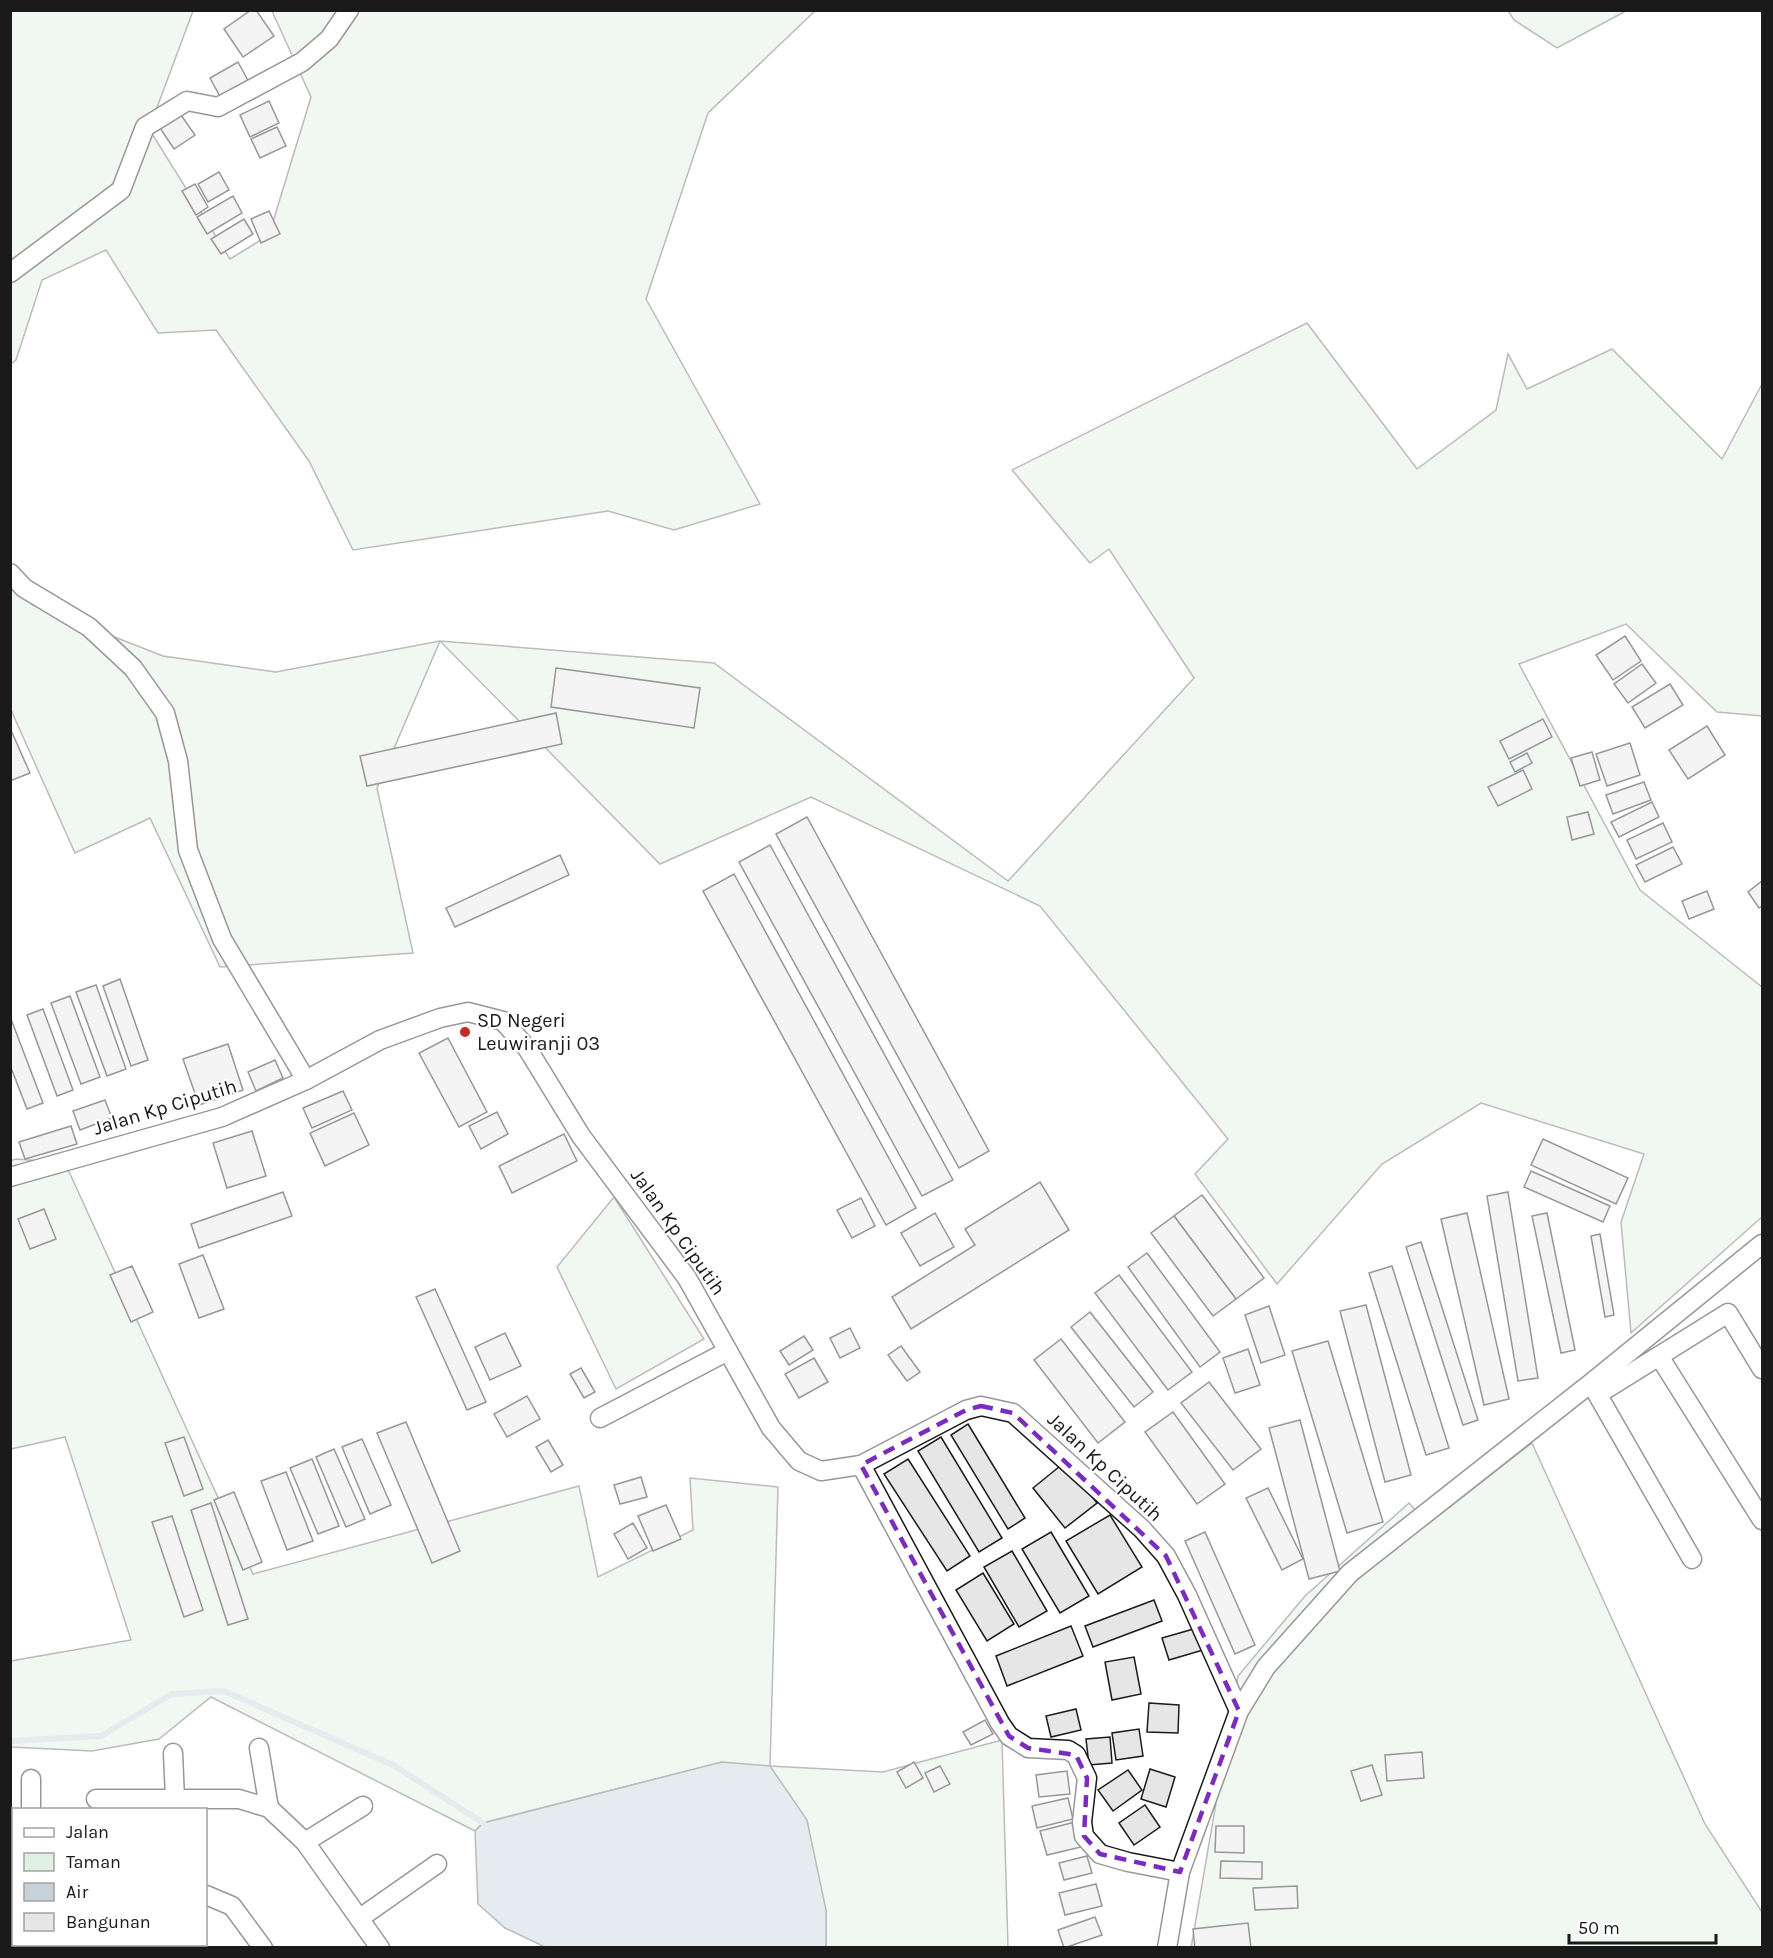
<svg xmlns="http://www.w3.org/2000/svg" width="1773" height="1958" viewBox="0 0 1773 1958" font-family="Karla,sans-serif">
  <style>
    .green { fill: #e0efe3; stroke: #6a6a6a; stroke-width: 1.5 }
    .water { fill: #c6d2dc; stroke: #6a6a6a; stroke-width: 1.5 }
    .lines { fill: none; stroke-linecap: round; stroke-linejoin: round }
    .stream { stroke: #c6d2dc; stroke-width: 6 }
    .building { fill: #e6e6e6; stroke: #1a1a1a; stroke-width: 1.5 }
    .minor-casing { stroke: #1a1a1a; stroke-width: 21 }
    .minor { stroke: #fff; stroke-width: 18 }
    .marked { fill: none; stroke: #7b2cbf; stroke-width: 4.5; stroke-dasharray: 12 8; stroke-linejoin: round }
    .poi-dot { fill: #c62828; stroke: #fff; stroke-width: 2 }
    .labels { text-anchor: middle; dominant-baseline: central; stroke-width: 4.5; stroke-linejoin: round; paint-order: stroke }
    .poi-label { font-size: 20px; fill: #1a1a1a; stroke: #fff; text-anchor: start }
    .street-label { font-size: 20px; fill: #1a1a1a; stroke: #fff }
  </style>
  <rect width="100%" height="100%" fill="#fff"/>
  <!-- green -->
  <g class="green">
    <path d="M11 11H193L149 129 230 259 269 235 311 97 272 11H815L708 113 646 299 760 504 674 530 608 511 353 550 309 461 216 330 158 333 106 250 42 280 16 360 11 364Z"/>
    <path d="M1508 11H1626L1557 48 1514 20Z"/>
    <path d="M1307 323 1417 469 1496 410 1508 354 1527 389 1612 349 1722 459 1762 384V716L1717 712 1626 624 1519 664 1640 890 1762 987V1217L1631 1333 1621 1222 1644 1154 1481 1103 1382 1164 1277 1284 1195 1174 1228 1139 1040 906 811 797 660 864 440 641 377 788 413 953 220 967 150 818 75 853 11 710 10 585 33 605 163 656 276 672 440 641 714 663 1008 881 1194 678 1109 549 1090 563 1012 470Z"/>
    <path d="M16 1159 65 1163 253 1574 579 1486 598 1577 693 1530 690 1478 778 1487 770 1766 883 1772 1002 1740 1008 1947H826V1910L722 1762 483 1823 475 1831 211 1697 159 1739 92 1751 11 1747V1661L131 1640 65 1437 11 1449 10 1161Z"/>
    <path d="M614 1197 704 1339 616 1389 557 1267Z"/>
    <path d="M1532 1443 1705 1824 1762 1912V1947L1191 1948 1238 1676 1305 1596 1409 1503 1428 1524Z"/>
  </g>
  <!-- water -->
  <path class="water" d="M722 1762 770 1766 807 1820 826 1910V1947H545L505 1928 478 1904 475 1831 483 1823Z"/>
  <g class="lines">
    <!-- stream -->
    <path class="stream" d="M10 1741 101 1736 172 1694 224 1691 395 1766 483 1823"/>
  </g>
  <!-- building -->
  <g class="building">
    <path d="M251 10H256L274 36 243 57 224 29Z"/>
    <path d="M238 62 251 86 223 102 210 78Z"/>
    <path d="M269 101 279 123 250 137 240 115Z"/>
    <path d="M181 115 195 135 174 149 160 128Z"/>
    <path d="M277 127 286 146 260 158 251 139Z"/>
    <path d="M219 172 229 190 208 202 198 184Z"/>
    <path d="M195 184 208 207 196 215 182 191Z"/>
    <path d="M233 196 242 213 207 234 197 217Z"/>
    <path d="M269 211 280 234 261 243 251 219Z"/>
    <path d="M244 219 253 234 221 254 211 239Z"/>
    <path d="M1625 636 1641 661 1613 680 1596 655Z"/>
    <path d="M1642 664 1656 683 1628 703 1614 684Z"/>
    <path d="M556 668 700 688 694 728 551 707Z"/>
    <path d="M1670 684 1683 705 1645 728 1632 707Z"/>
    <path d="M556 713 562 744 367 786 360 756Z"/>
    <path d="M1543 719 1552 737 1509 759 1500 741Z"/>
    <path d="M1707 726 1725 755 1688 779 1669 750Z"/>
    <path d="M10 728 30 773 10 781Z"/>
    <path d="M1630 743 1640 775 1607 786 1596 754Z"/>
    <path d="M1592 752 1600 780 1580 786 1571 758Z"/>
    <path d="M1527 753 1532 763 1515 772 1510 762Z"/>
    <path d="M1523 770 1532 789 1498 806 1488 787Z"/>
    <path d="M1644 782 1651 800 1613 814 1606 795Z"/>
    <path d="M1652 802 1659 817 1619 837 1611 822Z"/>
    <path d="M1588 812 1594 834 1572 840 1567 817Z"/>
    <path d="M807 817 989 1151 959 1168 776 834Z"/>
    <path d="M1663 823 1672 842 1636 859 1627 840Z"/>
    <path d="M770 845 953 1180 922 1196 739 862Z"/>
    <path d="M1673 847 1682 864 1645 882 1636 865Z"/>
    <path d="M560 855 569 875 455 927 446 908Z"/>
    <path d="M734 874 916 1208 886 1225 703 891Z"/>
    <path d="M1762 881V906L1759 908 1748 892Z"/>
    <path d="M1707 891 1714 909 1689 919 1682 901Z"/>
    <path d="M120 979 148 1060 131 1066 103 986Z"/>
    <path d="M96 985 126 1069 107 1076 76 992Z"/>
    <path d="M70 996 100 1077 81 1084 51 1003Z"/>
    <path d="M43 1009 73 1090 57 1096 27 1015Z"/>
    <path d="M11 1019 43 1103 27 1109 10 1065Z"/>
    <path d="M448 1038 487 1112 459 1127 419 1053Z"/>
    <path d="M228 1044 243 1090 199 1105 183 1059Z"/>
    <path d="M275 1060 283 1078 256 1091 248 1072Z"/>
    <path d="M343 1091 352 1110 312 1128 303 1108Z"/>
    <path d="M105 1100 112 1118 80 1130 73 1111Z"/>
    <path d="M497 1112 508 1134 481 1149 469 1126Z"/>
    <path d="M354 1113 369 1145 325 1166 310 1133Z"/>
    <path d="M71 1126 77 1144 25 1159 19 1142Z"/>
    <path d="M252 1131 266 1176 227 1188 213 1143Z"/>
    <path d="M564 1134 577 1161 512 1193 499 1166Z"/>
    <path d="M1543 1139 1628 1178 1616 1204 1531 1165Z"/>
    <path d="M1531 1171 1610 1206 1603 1222 1524 1187Z"/>
    <path d="M1040 1182 1069 1230 911 1329 892 1297 975 1245 965 1229Z"/>
    <path d="M283 1192 292 1216 199 1248 191 1224Z"/>
    <path d="M1508 1192 1538 1378 1518 1381 1487 1196Z"/>
    <path d="M1202 1195 1264 1278 1236 1299 1174 1216Z"/>
    <path d="M861 1198 875 1226 852 1238 837 1210Z"/>
    <path d="M44 1209 56 1239 30 1249 18 1219Z"/>
    <path d="M935 1213 954 1247 920 1266 901 1233Z"/>
    <path d="M1467 1213 1509 1399 1484 1405 1441 1219Z"/>
    <path d="M1547 1213 1575 1350 1561 1353 1532 1216Z"/>
    <path d="M1174 1216 1236 1299 1213 1316 1151 1233Z"/>
    <path d="M1600 1234 1614 1315 1605 1317 1591 1236Z"/>
    <path d="M1421 1242 1478 1420 1463 1425 1406 1247Z"/>
    <path d="M1147 1253 1220 1352 1200 1367 1128 1267Z"/>
    <path d="M203 1255 224 1309 199 1318 179 1264Z"/>
    <path d="M132 1266 153 1312 131 1322 110 1275Z"/>
    <path d="M1392 1266 1449 1448 1426 1455 1369 1273Z"/>
    <path d="M1119 1275 1192 1372 1168 1390 1095 1293Z"/>
    <path d="M435 1289 486 1402 467 1410 416 1297Z"/>
    <path d="M1366 1305 1411 1475 1385 1482 1340 1311Z"/>
    <path d="M1269 1306 1285 1355 1261 1363 1245 1315Z"/>
    <path d="M1090 1312 1153 1392 1134 1407 1071 1327Z"/>
    <path d="M850 1328 860 1348 840 1358 830 1338Z"/>
    <path d="M505 1333 521 1366 490 1380 475 1347Z"/>
    <path d="M804 1336 813 1350 789 1365 780 1351Z"/>
    <path d="M1061 1339 1125 1422 1098 1443 1034 1360Z"/>
    <path d="M1328 1341 1383 1522 1347 1533 1292 1351Z"/>
    <path d="M901 1346 920 1372 907 1381 888 1355Z"/>
    <path d="M1248 1349 1260 1385 1235 1393 1223 1358Z"/>
    <path d="M814 1358 828 1382 799 1398 785 1374Z"/>
    <path d="M581 1368 595 1392 584 1398 570 1374Z"/>
    <path d="M1209 1382 1261 1449 1233 1470 1181 1403Z"/>
    <path d="M527 1396 540 1419 507 1437 494 1414Z"/>
    <path d="M1173 1412 1225 1484 1197 1504 1145 1432Z"/>
    <path d="M1300 1420 1340 1571 1309 1579 1269 1428Z"/>
    <path d="M406 1422 460 1551 432 1563 377 1433Z"/>
    <path d="M968 1424 1025 1518 1008 1529 951 1435Z"/>
    <path d="M184 1437 203 1489 184 1496 165 1443Z"/>
    <path d="M941 1437 1002 1538 979 1552 918 1451Z"/>
    <path d="M362 1439 391 1505 370 1514 342 1447Z"/>
    <path d="M548 1440 563 1465 551 1472 536 1447Z"/>
    <path d="M334 1449 365 1519 346 1527 316 1457Z"/>
    <path d="M312 1459 339 1526 318 1534 290 1468Z"/>
    <path d="M908 1459 970 1556 947 1571 884 1474Z"/>
    <path d="M1065 1462 1097 1503 1065 1528 1033 1488Z"/>
    <path d="M286 1472 313 1541 287 1550 261 1481Z"/>
    <path d="M641 1477 647 1497 620 1504 614 1485Z"/>
    <path d="M1268 1488 1303 1559 1282 1570 1246 1498Z"/>
    <path d="M234 1492 262 1562 243 1570 214 1500Z"/>
    <path d="M211 1503 248 1619 228 1625 191 1510Z"/>
    <path d="M666 1505 681 1539 653 1551 638 1516Z"/>
    <path d="M1110 1515 1142 1567 1098 1594 1066 1541Z"/>
    <path d="M172 1516 203 1610 184 1617 152 1522Z"/>
    <path d="M633 1523 647 1548 628 1559 614 1534Z"/>
    <path d="M1051 1532 1089 1596 1060 1613 1022 1549Z"/>
    <path d="M1205 1532 1255 1645 1235 1654 1185 1541Z"/>
    <path d="M1012 1551 1047 1611 1019 1627 984 1567Z"/>
    <path d="M983 1573 1014 1624 987 1641 956 1590Z"/>
    <path d="M1154 1600 1162 1621 1093 1647 1085 1626Z"/>
    <path d="M1071 1626 1083 1656 1007 1686 996 1656Z"/>
    <path d="M1197 1628 1203 1650 1169 1660 1162 1638Z"/>
    <path d="M1134 1657 1141 1694 1112 1700 1105 1662Z"/>
    <path d="M1149 1703 1179 1705 1178 1733 1147 1732Z"/>
    <path d="M1076 1709 1081 1730 1051 1737 1046 1716Z"/>
    <path d="M985 1720 993 1734 971 1745 963 1732Z"/>
    <path d="M1139 1729 1143 1756 1116 1760 1112 1733Z"/>
    <path d="M1110 1737 1112 1763 1089 1765 1086 1739Z"/>
    <path d="M1422 1752 1424 1778 1387 1781 1385 1755Z"/>
    <path d="M914 1762 923 1778 906 1788 897 1772Z"/>
    <path d="M1372 1765 1382 1795 1361 1801 1351 1771Z"/>
    <path d="M940 1766 950 1784 934 1792 925 1773Z"/>
    <path d="M1150 1769 1175 1777 1166 1807 1141 1799Z"/>
    <path d="M1128 1770 1142 1790 1113 1811 1098 1790Z"/>
    <path d="M1067 1771 1070 1794 1039 1797 1036 1775Z"/>
    <path d="M1068 1798 1073 1819 1037 1828 1032 1806Z"/>
    <path d="M1145 1805 1160 1827 1134 1845 1119 1823Z"/>
    <path d="M1075 1822 1081 1847 1047 1855 1040 1831Z"/>
    <path d="M1216 1826H1244V1853L1215 1852Z"/>
    <path d="M1087 1856 1092 1873 1064 1880 1059 1863Z"/>
    <path d="M1221 1861 1262 1862V1879L1220 1878Z"/>
    <path d="M1096 1884 1102 1906 1065 1915 1059 1893Z"/>
    <path d="M1297 1886 1298 1908 1255 1910 1253 1888Z"/>
    <path d="M1095 1917 1102 1935 1064 1948 1058 1930Z"/>
    <path d="M1248 1923 1251 1948H1195L1193 1929Z"/>
  </g>
  <g class="lines">
    <!-- minor casing -->
    <g class="minor-casing">
      <g id="minor">
        <path d="M10 273 121 190 145 127 187 101 218 107 302 62 329 39 349 10"/>
        <path d="M10 573 24 588 89 627 133 668 165 713 178 761 188 850 222 939 306 1080"/>
        <path d="M10 1177 222 1117 306 1080 380 1040 440 1018 468 1012 503 1021 527 1048 581 1136 687 1278 771 1428 799 1461 821 1471 861 1465 966 1410 981 1406 1013 1413 1142 1529 1166 1556 1187 1595 1239 1711"/>
        <path d="M1659 1356 1762 1520"/>
        <path d="M1592 1385 1692 1559"/>
        <path d="M1598 1394 1728 1313 1762 1369"/>
        <path d="M600 1418 728 1351"/>
        <path d="M861 1465 1000 1723 1009 1736 1028 1748 1068 1750 1076 1755 1087 1778 1082 1822 1084 1836 1100 1854 1128 1862 1180 1872"/>
        <path d="M259 1748 269 1808"/>
        <path d="M173 1753 175 1799"/>
        <path d="M96 1799H239L269 1808 305 1842 380 1948"/>
        <path d="M31 1810V1779"/>
        <path d="M305 1842 363 1806"/>
        <path d="M10 1892H14"/>
        <path d="M206 1895 232 1906 263 1948"/>
        <path d="M360 1918 437 1864"/>
        <path d="M30 1944V1948"/>
        <path d="M1167 1948 1180 1872 1239 1711 1266 1667 1350 1573 1591 1383 1762 1244"/>
      </g>
    </g>
    <!-- minor -->
    <use href="#minor" class="minor"/>
  </g>
  <!-- marked area -->
  <path d="M0 0H1773V1958H0ZM981 1406 1013 1413 1166 1556 1239 1711 1180 1872 1100 1854 1084 1836 1087 1778 1076 1755 1028 1748 1009 1736 861 1465 966 1410Z" fill="#fff" fill-opacity=".55" fill-rule="evenodd"/>
  <path class="marked" d="M981 1406 1013 1413 1166 1556 1239 1711 1180 1872 1100 1854 1084 1836 1087 1778 1076 1755 1028 1748 1009 1736 861 1465 966 1410Z"/>
  <!-- markers -->
  <circle class="poi-dot" cx="465" cy="1032" r="6"/>
  <g class="labels">
    <!-- poi labels -->
    <g class="poi-label">
      <text x="477" y="1020">SD Negeri<tspan x="477" dy="23">Leuwiranji 03</tspan></text>
    </g>
    <!-- street labels -->
    <g class="street-label">
      <text transform="translate(165 1107) rotate(-17)">Jalan Kp Ciputih</text>
      <text transform="translate(678 1232) rotate(55)">Jalan Kp Ciputih</text>
      <text transform="translate(1105 1467) rotate(43)">Jalan Kp Ciputih</text>
    </g>
  </g>
  <!-- border -->
  <rect width="1773" height="1958" fill="none" stroke="#1a1a1a" stroke-width="24"/>
  <!-- legend -->
  <rect x="12" y="1808" width="195" height="138" fill="#ffffff" stroke="#a3a3a3" stroke-width="1.5"/>
  <rect x="24" y="1828" width="30" height="9" fill="#ffffff" stroke="#a3a3a3" stroke-width="1.5"/>
  <text x="66" y="1838" font-size="18" fill="#1a1a1a">Jalan</text>
  <rect x="24" y="1853" width="30" height="18" fill="#e0efe3" stroke="#a3a3a3" stroke-width="1.5"/>
  <text x="66" y="1868" font-size="18" fill="#1a1a1a">Taman</text>
  <rect x="24" y="1883" width="30" height="18" fill="#c6d2dc" stroke="#a3a3a3" stroke-width="1.5"/>
  <text x="66" y="1898" font-size="18" fill="#1a1a1a">Air</text>
  <rect x="24" y="1913" width="30" height="18" fill="#e6e6e6" stroke="#a3a3a3" stroke-width="1.5"/>
  <text x="66" y="1928" font-size="18" fill="#1a1a1a">Bangunan</text>
  <!-- scale -->
  <path d="M1569 1934v9h147v-9" fill="none" stroke="#1a1a1a" stroke-width="3"/>
  <text x="1578" y="1934" font-size="18" fill="#1a1a1a" stroke="#ffffff" stroke-width="4.5" paint-order="stroke">50 m</text>
</svg>
